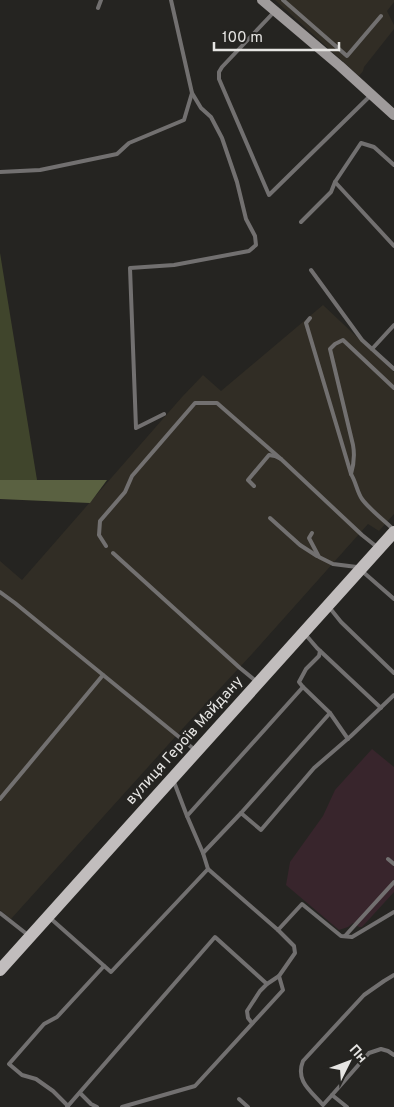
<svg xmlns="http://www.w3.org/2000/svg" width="394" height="1107" viewBox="0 0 394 1107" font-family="Overpass,sans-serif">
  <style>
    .built { fill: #312d25 }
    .education { fill: #38252c }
    .green { fill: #40452c }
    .forest { fill: #5a6141 }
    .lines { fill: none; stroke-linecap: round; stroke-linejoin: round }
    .lane { stroke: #727070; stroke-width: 4 }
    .secondary { stroke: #9f9b9b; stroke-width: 10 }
    .primary { stroke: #c1bdbd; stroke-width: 12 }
    .labels { text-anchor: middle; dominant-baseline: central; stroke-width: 5; stroke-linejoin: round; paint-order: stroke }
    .street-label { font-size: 15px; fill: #e6e5e3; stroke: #252421 }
  </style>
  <rect width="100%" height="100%" fill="#252421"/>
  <!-- built -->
  <g class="built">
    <path d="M275 0H394V2L387 11 394 25V29L364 67 363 71 359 76Z"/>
    <path d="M323 305 394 372V514L379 531 368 524 252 654 185 726 11 919 0 910V561L22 580 182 397 203 375 221 391Z"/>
  </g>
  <!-- education -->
  <path class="education" d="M372 749 394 767V892L362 927H359L353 923 348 927 339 930 286 885 290 862 323 816 335 790Z"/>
  <!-- green -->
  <path class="green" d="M0 253 37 480H0Z"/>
  <!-- forest -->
  <path class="forest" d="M0 480H107L90 503 0 499Z"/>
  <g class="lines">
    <!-- lane -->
    <g class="lane">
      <path d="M283 0 347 56 381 16"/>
      <path d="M98 8 101 0"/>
      <path d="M275 11 222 67 219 72V79L269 195 370 96"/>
      <path d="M0 172 40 170 117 154 129 143 184 120 192 93 171 0"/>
      <path d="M335 182 394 246"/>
      <path d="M301 222 331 192 335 182 361 143 374 147 394 165"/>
      <path d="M311 270 362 340 394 369"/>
      <path d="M310 318 306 323 351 474C356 482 357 492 362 499 369 509 385 521 394 530"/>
      <path d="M372 349 394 325"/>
      <path d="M164 414 136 428 130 268 174 265 249 251 256 245 255 236 246 219 237 182 222 138 211 117 201 108 192 93"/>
      <path d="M351 474C354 464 355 456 353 445L330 349 335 344 343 340 394 388"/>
      <path d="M254 486 248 480 269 455 275 456 281 459 362 535 377 547"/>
      <path d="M270 518 300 545 317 556"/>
      <path d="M312 533 309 538 319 557 333 564 357 567"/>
      <path d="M106 546 99 535 100 521 125 492 132 476 195 403H217L281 459"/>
      <path d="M113 553 240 668 257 682"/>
      <path d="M362 571 394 599"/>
      <path d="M0 592 15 603 195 750"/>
      <path d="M329 607 341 622 394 673"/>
      <path d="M305 634 317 648 381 708"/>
      <path d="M330 713 348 739"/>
      <path d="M174 782 187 816 203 853 208 869 278 930 302 904 341 936 352 937 394 912"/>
      <path d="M0 799 103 675"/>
      <path d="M241 813 330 713 303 687 299 682 306 669 319 656 320 651"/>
      <path d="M187 816 303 687"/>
      <path d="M203 853 241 813 261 830 314 768 351 736 394 695"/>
      <path d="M388 859 394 864"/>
      <path d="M0 913 28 935"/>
      <path d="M50 918 111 972 208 869"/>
      <path d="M345 936 394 882"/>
      <path d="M252 1023 248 1018 247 1011 260 991 267 984 279 976"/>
      <path d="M80 1093 91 1104 97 1107"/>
      <path d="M332 1095 369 1053 381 1049 388 1051 394 1055"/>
      <path d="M239 1099 248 1107"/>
      <path d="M68 1106 53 1091 36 1079 22 1075 9 1064 44 1024 57 1017 104 966"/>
      <path d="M67 1107 215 937 267 984"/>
      <path d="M122 1107 195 1086 283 990 279 976 295 953 294 946 278 930"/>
      <path d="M347 1107 332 1095 323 1105C311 1091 295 1081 303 1061L364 995 384 981 394 975"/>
    </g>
    <!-- secondary -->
    <path class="secondary" d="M262 0 340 66 394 115"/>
    <!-- primary -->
    <path class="primary" d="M0 970 394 532"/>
  </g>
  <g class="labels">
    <!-- street labels -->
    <g class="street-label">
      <text transform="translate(185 741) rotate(-48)">вулиця Героїв Майдану</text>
    </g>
  </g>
  <!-- north arrow -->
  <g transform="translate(349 1062) rotate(48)" stroke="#252421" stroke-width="4" paint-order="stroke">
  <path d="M0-4L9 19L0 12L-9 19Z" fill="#e6e5e3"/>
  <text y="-8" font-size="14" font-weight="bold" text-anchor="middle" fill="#e6e5e3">Пн</text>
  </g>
  <!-- scale -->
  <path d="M214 42v8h125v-8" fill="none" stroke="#e6e5e3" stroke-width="2.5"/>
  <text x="222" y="42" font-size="15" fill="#e6e5e3" stroke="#252421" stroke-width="4" paint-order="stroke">100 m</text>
</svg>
